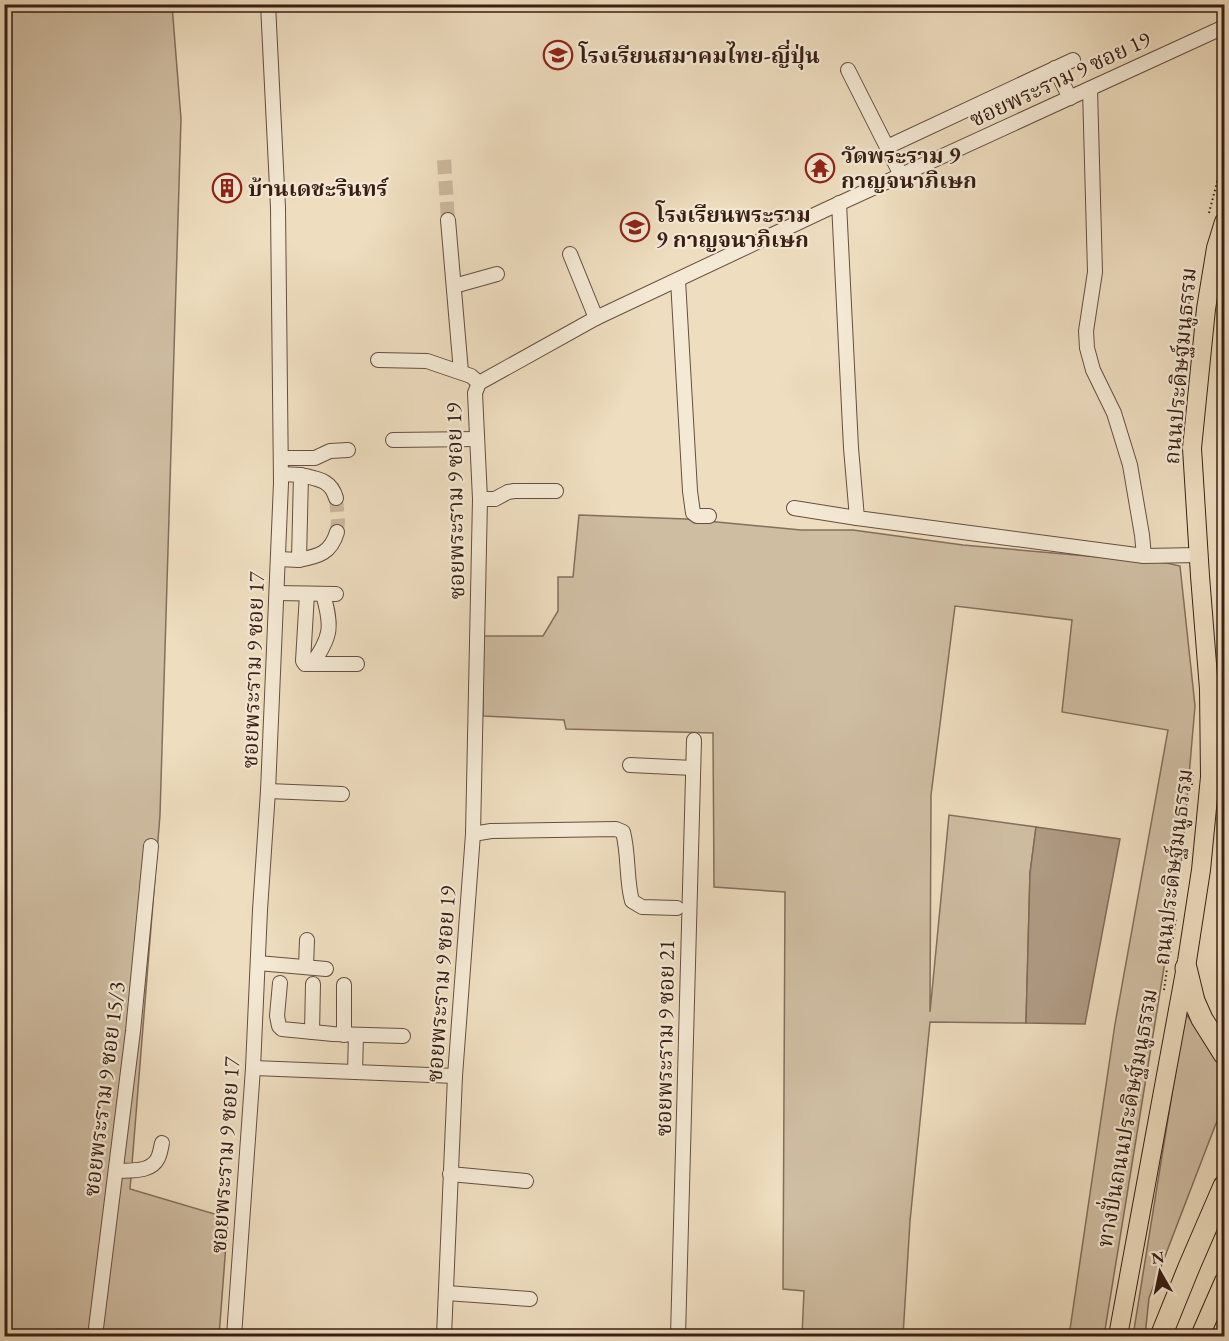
<svg xmlns="http://www.w3.org/2000/svg" width="1229" height="1341" viewBox="0 0 1229 1341" font-family="'EB Garamond','Noto Serif Thai',serif">
  <style>
    .green { fill: #cfbda2; stroke: #846e5c; stroke-width: 1.5 }
    .water { fill: #b09c85; stroke: #806a58; stroke-width: 1.5 }
    .lines { fill: none; stroke-linecap: round; stroke-linejoin: round }
    .minor-tunnel { stroke: #cab79d; stroke-width: 14; stroke-dasharray: 14 7; stroke-linecap: butt }
    .minor-casing { stroke: #664e40; stroke-width: 16 }
    .major-casing { stroke: #391e15; stroke-width: 20 }
    .highway-casing { stroke: #391e15; stroke-width: 23 }
    .path { stroke: #391e15; stroke-width: 2; stroke-dasharray: 1.5 3; stroke-linecap: butt }
    .minor { stroke: #f4e9d5; stroke-width: 14 }
    .major { stroke: #eeddbf; stroke-width: 18 }
    .highway { stroke: #eeddbf; stroke-width: 21 }
    .labels { text-anchor: middle; dominant-baseline: central; stroke-width: 4.5; stroke-linejoin: round; paint-order: stroke }
    .poi-label { font-size: 22px; font-weight: bold; fill: #391e15; stroke: #f4e9d5; text-anchor: start }
    .street-label { font-size: 22px; fill: #391e15; stroke: #f4e9d5 }
  </style>
  <rect width="100%" height="100%" fill="#eeddbf"/>
  <filter id="stains"><feTurbulence type="fractalNoise" baseFrequency=".00333" numOctaves="4"/><feColorMatrix values="0 0 0 0 .2 0 0 0 0 .09 0 0 0 0 .02 0 0 0 .5 -.17"/></filter>
  <radialGradient id="worn" r=".72"><stop offset=".6" stop-color="#630" stop-opacity="0"/><stop offset="1" stop-color="#630" stop-opacity=".3"/></radialGradient>
  <!-- green -->
  <g class="green">
    <path d="M5 5H172L181 119 160 815 130 1189 228 1218 219 1336H5Z"/>
    <path d="M579 515 686 519 801 530H853L963 545 1167 563 1180 566 1195 706 1182 857 1104 1336H1069L1115 1024 1168 730 1062 712 1072 620 955 606 931 795 930 1012 949 815 1036 827 1030 873 1026 1023 930 1022 910 1221 903 1336H802L804 1291 783 1289 785 892 714 887 713 733 566 729 564 720 483 716V636H543L558 611V577H573Z"/>
    <path d="M1185 1013 1221 1058 1224 1066V1106L1215 1126 1149 1298 1145 1336H1133Z"/>
  </g>
  <!-- water -->
  <path class="water" d="M1036 827 1120 839 1085 1024 1026 1023 1030 873Z"/>
  <g class="lines">
    <!-- minor-tunnel -->
    <g class="minor-tunnel">
      <path d="M444 160 448 220"/>
      <path d="M336 498 338 522 337 532"/>
    </g>
    <!-- minor casing -->
    <g class="minor-casing">
      <g id="minor">
        <path d="M1055 68 1070 98"/>
        <path d="M848 70 901 175"/>
        <path d="M1090 89 1095 272 1086 331 1087 348 1093 370 1114 413 1130 465 1142 535 1144 556"/>
        <path d="M887 147 1073 60"/>
        <path d="M839 203 851 448 857 518 1144 556 1199 555"/>
        <path d="M448 220 461 372"/>
        <path d="M570 254 596 318"/>
        <path d="M678 280 690 491 693 513 697 516H709"/>
        <path d="M454 286 497 274"/>
        <path d="M378 360 427 361 471 376 479 383"/>
        <path d="M393 440 477 439"/>
        <path d="M281 458H315L330 451 348 450"/>
        <path d="M301 475C318 479 331 480 336 498"/>
        <path d="M480 499H495L508 492 514 491H556"/>
        <path d="M794 508 857 518"/>
        <path d="M278 559 299 560 301 475 281 474"/>
        <path d="M299 560C319 556 331 553 337 532"/>
        <path d="M277 593 336 594"/>
        <path d="M307 594 303 661 305 664H312C332 636 332 626 323 594"/>
        <path d="M312 664H357"/>
        <path d="M630 765 693 768"/>
        <path d="M268 791 342 794"/>
        <path d="M473 834 491 831 616 829 623 832C629 855 626 879 632 901L642 907 677 908"/>
        <path d="M258 963 326 969"/>
        <path d="M306 967 307 940"/>
        <path d="M280 983 277 1016 279 1026 282 1029 333 1034 403 1036"/>
        <path d="M344 985V1035"/>
        <path d="M312 1032 313 984"/>
        <path d="M253 1068 455 1076"/>
        <path d="M355 1072 356 1035"/>
        <path d="M116 1171C130 1170 151 1173 158 1158 160 1154 161 1148 162 1143"/>
        <path d="M450 1174 526 1181"/>
        <path d="M446 1293 530 1299"/>
        <path d="M95 1336 133 1031 151 846"/>
        <path d="M234 1336 253 1068 260 910 268 791 281 483 278 208 268 4"/>
        <path d="M444 1336 455 1076 473 834 480 499 475 393 479 383 596 318 825 210 1224 27"/>
        <path d="M678 1336 694 740"/>
      </g>
    </g>
    <!-- major casing -->
    <g class="major-casing">
      <g id="major">
        <path d="M1118 1336 1187 961 1201 870 1210 777 1209 689 1200 576 1192 448 1206 309 1216 248 1224 222"/>
        <path d="M1200 1336 1224 1281"/>
      </g>
    </g>
    <!-- highway casing -->
    <g class="highway-casing">
      <g id="highway">
        <path d="M1186 968 1194 1001 1202 1019 1224 1054"/>
        <path d="M1161 1336 1189 1267 1224 1186"/>
      </g>
    </g>
    <!-- path -->
    <g class="path">
      <path d="M1209 213 1224 155"/>
      <path d="M1189 304 1192 280 1195 268"/>
      <path d="M1179 399 1186 333"/>
      <path d="M1192 785 1193 773"/>
      <path d="M1169 961 1176 919"/>
      <path d="M1164 990 1167 969"/>
      <path d="M1221 1336 1224 1327"/>
    </g>
    <!-- minor -->
    <use href="#minor" class="minor"/>
    <!-- major -->
    <use href="#major" class="major"/>
    <!-- highway -->
    <use href="#highway" class="highway"/>
  </g>
  <!-- icons -->
  <defs>
    <g id="school-ring" transform="scale(1.5)"><circle r="9.5" fill="#f4e9d5" stroke="#8f2418" stroke-width="1.5"/><path d="M0-5L7-2L0 1L-7-2ZM-4 1L0 2.5L4 1V4Q0 6-4 4Z" fill="#8f2418"/></g>
    <g id="temple-ring" transform="scale(1.5)"><circle r="9.5" fill="#f4e9d5" stroke="#8f2418" stroke-width="1.5"/><path d="M0-6L5-2H3V0L6.5 2.5H4V6H1.5V3h-3V6H-4V2.5H-6.5L-3 0V-2H-5Z" fill="#8f2418"/></g>
    <g id="building-ring" transform="scale(1.5)"><circle r="9.5" fill="#f4e9d5" stroke="#8f2418" stroke-width="1.5"/><path d="M-4-6H4V6H1V3H-1V6H-4ZM-2.5-4.3h1.7v1.8h-1.7ZM.8-4.3h1.7v1.8H.8ZM-2.5-1h1.7V.8h-1.7ZM.8-1h1.7V.8H.8Z" fill="#8f2418"/></g>
  </defs>
  <g fill-rule="evenodd">
    <use href="#school-ring" x="558" y="55"/>
    <use href="#temple-ring" x="820" y="168"/>
    <use href="#building-ring" x="227" y="188"/>
    <use href="#school-ring" x="635" y="227"/>
  </g>
  <g class="labels">
    <!-- poi labels -->
    <g class="poi-label">
      <text x="579" y="55">โรงเรียนสมาคมไทย-ญี่ปุ่น</text>
      <text x="841" y="155">วัดพระราม 9<tspan x="841" dy="25">กาญจนาภิเษก</tspan></text>
      <text x="248" y="188">บ้านเดชะรินทร์</text>
      <text x="656" y="214">โรงเรียนพระราม<tspan x="656" dy="25">9 กาญจนาภิเษก</tspan></text>
    </g>
    <!-- street labels -->
    <g class="street-label">
      <text transform="translate(1060 79) rotate(-25)">ซอยพระราม 9 ซอย 19</text>
      <text transform="translate(1180 366) rotate(-85)">ถนนประดิษฐ์มนูธรรม</text>
      <text transform="translate(455 501) rotate(-91)">ซอยพระราม 9 ซอย 19</text>
      <text transform="translate(253 670) rotate(-88)">ซอยพระราม 9 ซอย 17</text>
      <text transform="translate(1173 867) rotate(-83)">ถนนประดิษฐ์มนูธรรม</text>
      <text transform="translate(441 984) rotate(-86)">ซอยพระราม 9 ซอย 19</text>
      <text transform="translate(665 1038) rotate(-89)">ซอยพระราม 9 ซอย 21</text>
      <text transform="translate(104 1089) rotate(-83)">ซอยพระราม 9 ซอย 15/3</text>
      <text transform="translate(1127 1118) rotate(-80)">ทางปั่นถนนประดิษฐ์มนูธรรม</text>
      <text transform="translate(225 1155) rotate(-86)">ซอยพระราม 9 ซอย 17</text>
    </g>
  </g>
  <!-- margin -->
  <rect width="1229" height="1341" fill="none" stroke="#eeddbf" stroke-width="24"/>
  <rect x="6" y="6" width="1217" height="1329" fill="none" stroke="#391e15" stroke-width="3"/>
  <rect x="12" y="12" width="1205" height="1317" fill="none" stroke="#391e15" stroke-width="1.5"/>
  <!-- north arrow -->
  <g transform="translate(1160 1272) rotate(351)" stroke="#f4e9d5" stroke-width="4.5" paint-order="stroke">
  <path d="M0-4.5L10 22L0 15L-10 22Z" fill="#391e15"/>
  <text y="-9" font-size="16" font-weight="bold" text-anchor="middle" fill="#391e15">N</text>
  </g>
  <rect width="100%" height="100%" filter="url(#stains)"/>
  <rect width="100%" height="100%" fill="url(#worn)"/>
</svg>
